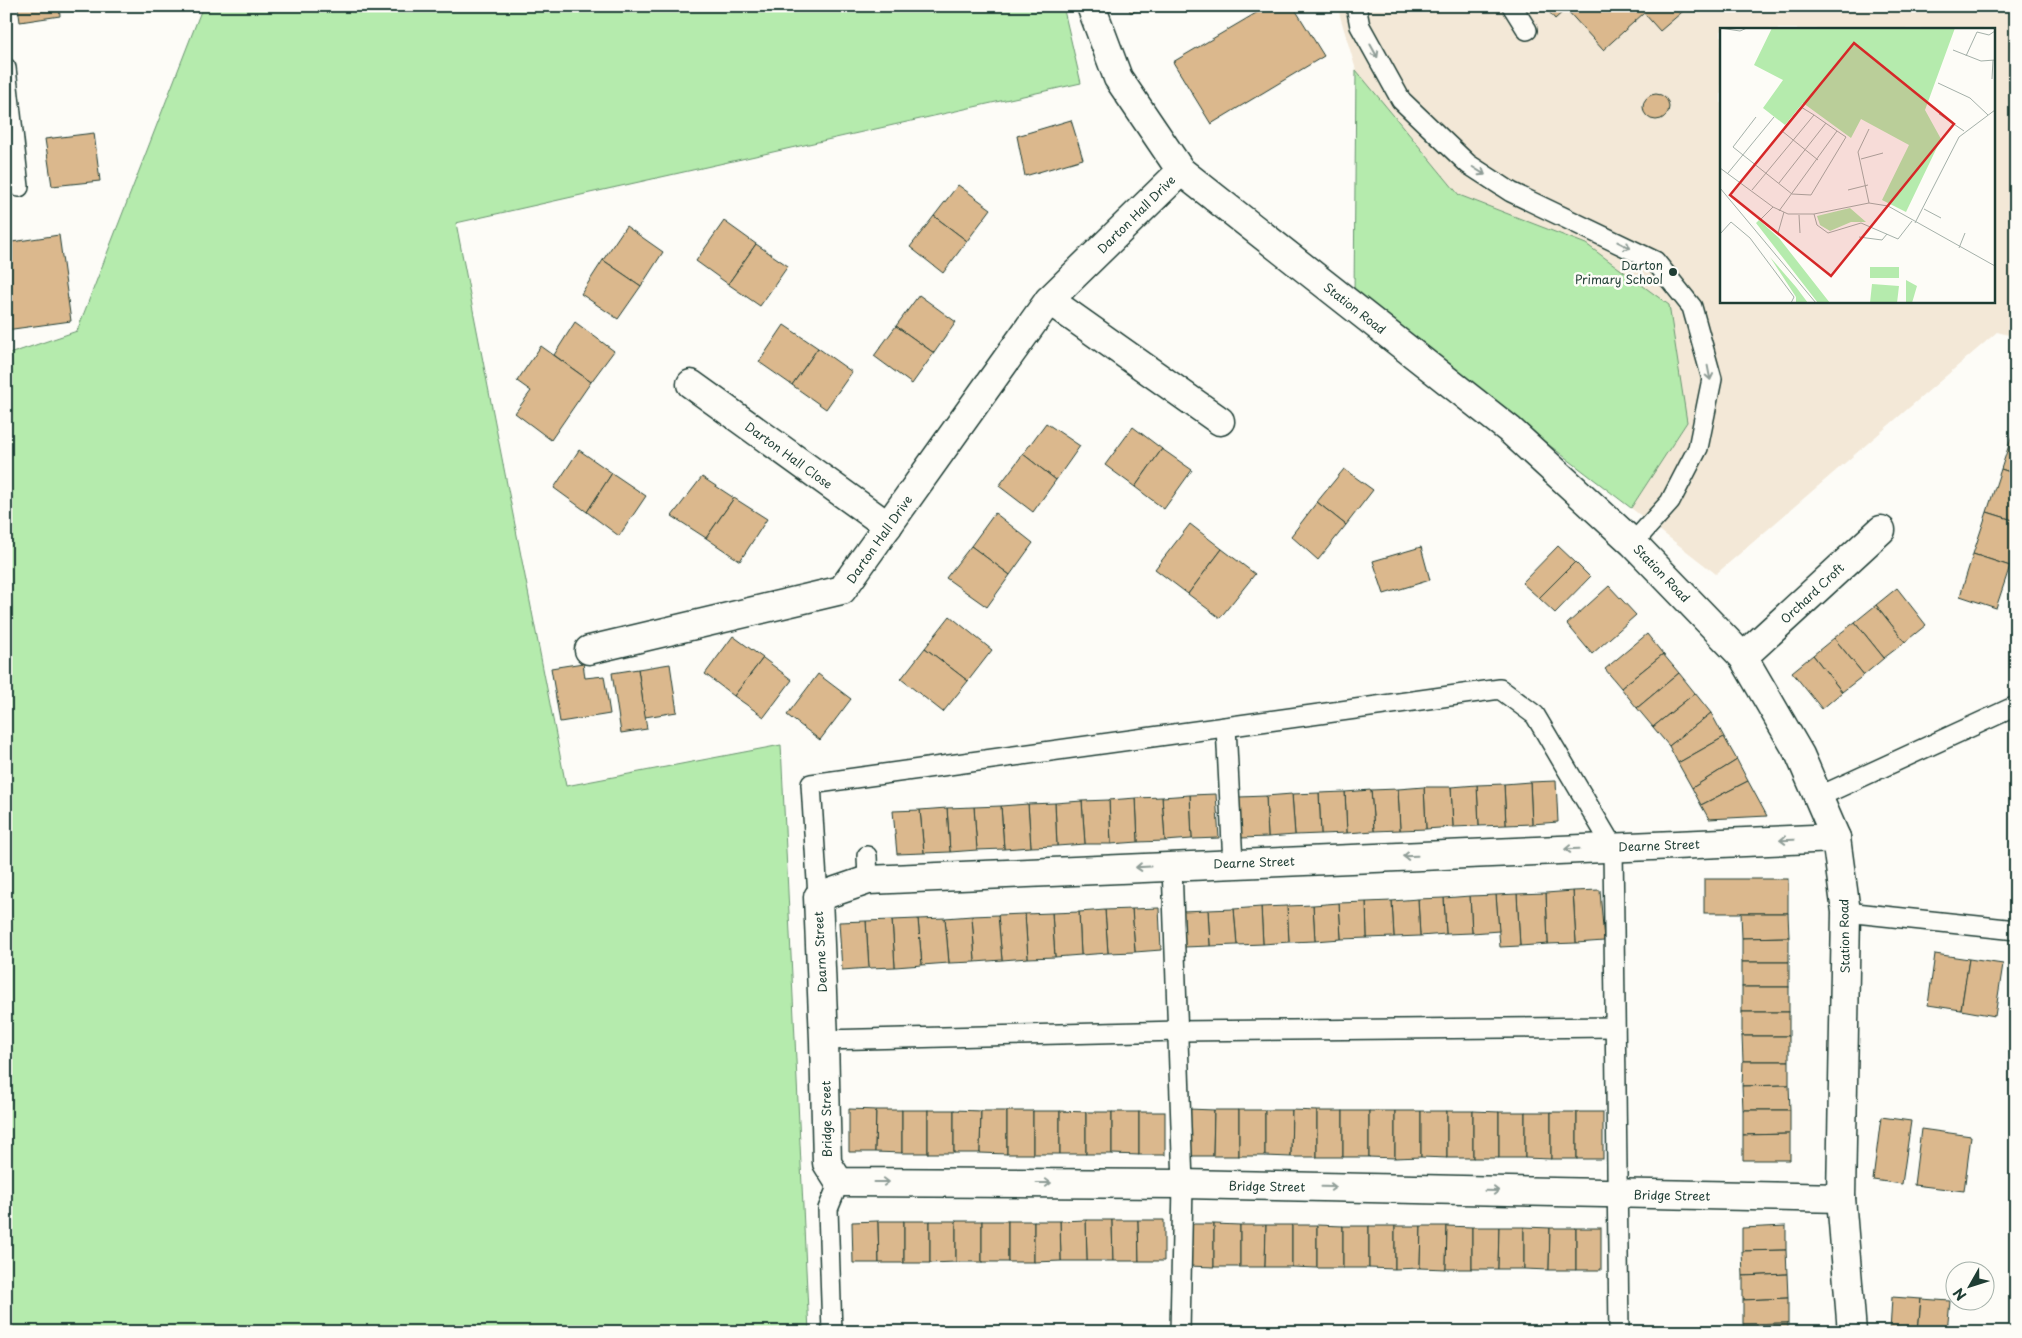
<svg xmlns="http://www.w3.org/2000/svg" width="2022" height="1338" viewBox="0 0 2022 1338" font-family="'Playpen Sans',sans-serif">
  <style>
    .built { fill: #f3e8d7; fill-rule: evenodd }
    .green { fill: #b5ebad; stroke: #6a9470 }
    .building { fill: #dbb88d; stroke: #1f3d34 }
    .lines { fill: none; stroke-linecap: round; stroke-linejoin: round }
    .lane-casing { stroke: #1f3d34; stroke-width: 22 }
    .street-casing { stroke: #1f3d34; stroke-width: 31 }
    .secondary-casing { stroke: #1f3d34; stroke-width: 31 }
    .lane { stroke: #fdfcf7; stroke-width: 19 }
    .street { stroke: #fdfcf7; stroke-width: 28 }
    .secondary { stroke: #fdfcf7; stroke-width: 28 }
    .oneway { stroke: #8e9c96 }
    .poi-dot { fill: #1f3d34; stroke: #fdfcf7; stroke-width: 2 }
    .labels { text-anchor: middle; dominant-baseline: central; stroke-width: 5; stroke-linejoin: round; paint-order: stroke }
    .street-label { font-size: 12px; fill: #1f3d34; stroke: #fdfcf7 }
    .poi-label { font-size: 12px; fill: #1f3d34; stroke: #fdfcf7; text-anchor: end }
    .inset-road { fill: none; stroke: #a4b0a9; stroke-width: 1 }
    .view { fill: #d62828; fill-opacity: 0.15; stroke: #d62828; stroke-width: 2.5 }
    .inset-edge { fill: none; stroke: #1f3d34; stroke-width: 2.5 }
  </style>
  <rect width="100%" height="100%" fill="#fdfcf7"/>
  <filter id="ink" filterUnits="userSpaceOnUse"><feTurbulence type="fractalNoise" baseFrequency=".02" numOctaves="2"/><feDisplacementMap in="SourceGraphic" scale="10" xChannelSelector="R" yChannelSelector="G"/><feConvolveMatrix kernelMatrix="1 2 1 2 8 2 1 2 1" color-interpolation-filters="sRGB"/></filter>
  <g filter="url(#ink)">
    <!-- built -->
    <path class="built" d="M1337 6H2016V337L1997 332 1716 574 1631 508 1687 422 1586 244 1459 195 1356 70ZM1721 29H1993V301H1721Z"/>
    <!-- green -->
    <g class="green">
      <path d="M223 6H1063L1081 83 456 223 566 786 781 745 809 1332H6V355L77 331 201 11Z"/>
      <path d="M1356 70 1459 195 1586 244 1669 305 1687 422 1631 508 1354 295Z"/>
    </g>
    <!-- building -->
    <g class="building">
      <path d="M18 6H59L60 16 20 22Z"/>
      <path d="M1129 6H1165L1130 12Z"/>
      <path d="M1268 6H1293L1324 56 1211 124 1173 62Z"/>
      <path d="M1544 6H1689L1660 31 1644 13 1603 50 1566 9 1555 19Z"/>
      <circle cx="1656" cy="107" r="13"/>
      <path d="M1071 120 1083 159 1025 176 1017 136Z"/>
      <path d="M94 133 100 181 52 186 45 139Z"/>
      <path d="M958 185 991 209 967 241 934 216Z"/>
      <path d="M6 203 12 242 59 235 71 321 6 330Z"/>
      <path d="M934 216 967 241 943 273 910 247Z"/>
      <path d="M724 221 756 244 728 284 696 261Z"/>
      <path d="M626 226 663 252 641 286 603 260Z"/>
      <path d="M756 244 788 266 760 306 728 284Z"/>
      <path d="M603 260 641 286 618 319 581 294Z"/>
      <path d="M919 295 956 322 934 353 896 326Z"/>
      <path d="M575 322 614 351 591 382 554 355Z"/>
      <path d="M784 325 818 348 792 385 759 362Z"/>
      <path d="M896 326 934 353 912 384 874 356Z"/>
      <path d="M541 346 591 382 551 440 515 413 531 391 517 381Z"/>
      <path d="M818 348 852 372 826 409 792 385Z"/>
      <path d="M1046 423 1080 446 1056 480 1023 454Z"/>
      <path d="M1133 427 1162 449 1135 487 1105 465Z"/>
      <path d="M2015 427H2016V474L2001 469Z"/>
      <path d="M1162 449 1192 470 1164 509 1135 487Z"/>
      <path d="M579 450 612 473 587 512 554 488Z"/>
      <path d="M1023 454 1056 480 1033 512 999 486Z"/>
      <path d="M1344 469 1373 490 1346 525 1317 502Z"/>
      <path d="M2001 469 2016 474V521L1987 512Z"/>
      <path d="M612 473 646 496 619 536 587 512Z"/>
      <path d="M702 477 734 498 706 538 672 516Z"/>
      <path d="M734 498 767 519 740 561 706 538Z"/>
      <path d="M1317 502 1346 525 1318 560 1291 536Z"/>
      <path d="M1987 512 2016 521V549L2010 566 1973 554Z"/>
      <path d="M995 513 1033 543 1010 575 971 546Z"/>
      <path d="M1190 524 1222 549 1188 594 1155 569Z"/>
      <path d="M971 546 1010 575 987 607 946 578Z"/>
      <path d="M1558 546 1575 562 1539 598 1522 583Z"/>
      <path d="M1421 547 1430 580 1384 594 1373 561Z"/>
      <path d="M1222 549 1255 574 1220 618 1188 594Z"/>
      <path d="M1973 554 2010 566 1996 608 1960 596Z"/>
      <path d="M1575 562 1590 577 1555 613 1539 598Z"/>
      <path d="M1609 586 1636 615 1592 654 1567 624Z"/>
      <path d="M1897 588 1926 625 1905 642 1876 605Z"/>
      <path d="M1876 605 1905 642 1884 658 1855 622Z"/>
      <path d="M950 616 992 650 968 681 925 648Z"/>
      <path d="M1855 622 1884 658 1864 675 1834 638Z"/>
      <path d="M1647 634 1663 654 1621 688 1605 669Z"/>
      <path d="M733 636 763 658 734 696 705 674Z"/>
      <path d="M1834 638 1864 675 1842 692 1813 655Z"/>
      <path d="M925 648 968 681 943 712 901 679Z"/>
      <path d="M1663 654 1679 673 1637 708 1621 688Z"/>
      <path d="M1813 655 1842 692 1822 709 1792 672Z"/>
      <path d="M763 658 792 680 764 717 734 696Z"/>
      <path d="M583 663 585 678 604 676 610 714 560 722 551 668Z"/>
      <path d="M670 664 677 712 645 717 638 669Z"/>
      <path d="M638 669 647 729 621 733 612 673Z"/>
      <path d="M1679 673 1695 693 1653 727 1637 708Z"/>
      <path d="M818 674 851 699 820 740 787 715Z"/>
      <path d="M1695 693 1711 713 1669 746 1653 727Z"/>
      <path d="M1711 713 1724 737 1678 763 1669 746Z"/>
      <path d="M1724 737 1737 760 1692 788 1678 763Z"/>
      <path d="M1737 760 1748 781 1701 805 1692 788Z"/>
      <path d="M1556 781 1558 822 1532 824 1530 782Z"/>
      <path d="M1748 781 1767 816 1709 819 1701 805Z"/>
      <path d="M1530 782 1532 824 1506 825 1504 784Z"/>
      <path d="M1504 784 1506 825 1479 826 1477 785Z"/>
      <path d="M1477 785 1479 826 1453 827 1451 787Z"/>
      <path d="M1424 787H1451L1453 827 1426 829Z"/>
      <path d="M1424 787 1426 829 1400 830 1398 789Z"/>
      <path d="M1398 789 1400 830 1374 831 1371 790Z"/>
      <path d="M1371 790 1374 831 1347 833 1345 792Z"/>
      <path d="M1345 792 1347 833 1321 834 1319 793Z"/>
      <path d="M1319 793 1321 834 1295 835 1292 794Z"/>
      <path d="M1216 794 1219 838 1192 839 1190 795Z"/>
      <path d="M1292 794 1295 835 1268 837 1266 796Z"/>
      <path d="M1190 795 1192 839 1165 841 1162 797Z"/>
      <path d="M1266 796 1268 837 1241 838 1239 797Z"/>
      <path d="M1162 797 1165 841 1138 842 1136 798Z"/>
      <path d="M1136 798 1138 842 1111 844 1109 800Z"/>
      <path d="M1109 800 1111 844H1085L1082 801Z"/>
      <path d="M1082 801 1085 844 1057 846 1055 803Z"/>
      <path d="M1055 803 1057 846 1031 847 1028 804Z"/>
      <path d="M1028 804 1031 847 1004 849 1001 806Z"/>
      <path d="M1001 806 1004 849 977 850 974 807Z"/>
      <path d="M974 807 977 850 950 852 947 808Z"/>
      <path d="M947 808 950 852 924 853 920 810Z"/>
      <path d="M920 810 924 853 897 854 893 811Z"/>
      <rect x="1704" y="879" width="84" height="34"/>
      <path d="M1600 890 1604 941 1576 943 1573 891Z"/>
      <path d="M1573 891 1576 943 1548 944 1546 893Z"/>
      <path d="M1546 893 1548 944 1520 946 1517 894Z"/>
      <path d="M1517 894 1520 946 1500 947 1496 895Z"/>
      <path d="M1496 895 1499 931 1472 933 1470 896Z"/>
      <path d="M1470 896 1472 933 1446 934 1444 898Z"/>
      <path d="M1444 898 1446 934 1420 936 1418 899Z"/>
      <path d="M1418 899 1420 936 1394 937 1392 901Z"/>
      <path d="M1392 901 1394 937 1367 938 1366 902Z"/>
      <path d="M1366 902 1367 938 1341 939 1339 903Z"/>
      <path d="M1339 903 1341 939 1315 941 1313 905Z"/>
      <path d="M1313 905 1315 941 1289 942 1287 906Z"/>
      <path d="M1287 906 1289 942 1263 944 1261 907Z"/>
      <path d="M1261 907 1263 944 1237 945 1234 909Z"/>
      <path d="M1159 908 1161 950 1135 952 1132 909Z"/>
      <path d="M1132 909 1135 952 1108 953 1105 910Z"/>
      <path d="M1234 909 1237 945 1210 946 1208 910Z"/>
      <path d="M1105 910 1108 953 1081 955 1079 912Z"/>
      <path d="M1208 910 1210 946 1184 947 1182 911Z"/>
      <path d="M1079 912 1081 955 1055 957 1052 913Z"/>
      <path d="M1052 913 1055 957 1028 958 1025 914Z"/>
      <path d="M1741 913H1788L1789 937 1742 938Z"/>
      <path d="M1025 914 1028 958 1002 960 998 915Z"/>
      <path d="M998 915 1002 960 975 962 972 916Z"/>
      <path d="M972 916 975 962 949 963 945 918Z"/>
      <path d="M945 918 949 963 922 965 918 919Z"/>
      <path d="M918 919 922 965 895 967 892 920Z"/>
      <path d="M892 920 895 967 869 968 866 921Z"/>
      <path d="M866 921 869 968 842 970 839 922Z"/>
      <path d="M1789 937V962H1742V938Z"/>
      <path d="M1935 954 1969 959 1961 1010 1928 1005Z"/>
      <path d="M1969 959 2003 964 1995 1016 1961 1010Z"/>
      <rect x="1742" y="962" width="47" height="25"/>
      <rect x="1742" y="987" width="47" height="25"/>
      <rect x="1742" y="1012" width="47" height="24"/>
      <path d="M1742 1036H1789V1061H1743Z"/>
      <path d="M1743 1061H1789V1085L1742 1086Z"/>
      <path d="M1789 1085 1790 1110H1743L1742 1086Z"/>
      <path d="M849 1109 876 1110 875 1152H849Z"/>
      <path d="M1188 1109 1214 1110 1213 1156H1187Z"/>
      <path d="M876 1110H902V1153L875 1152Z"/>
      <rect x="902" y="1110" width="26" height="43"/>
      <rect x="928" y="1110" width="26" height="43"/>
      <path d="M954 1110 981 1111 980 1153H954Z"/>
      <path d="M1214 1110H1239V1156H1213Z"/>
      <rect x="1239" y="1110" width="26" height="46"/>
      <path d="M1265 1110H1292L1291 1157 1265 1156Z"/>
      <path d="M1292 1110 1317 1111V1157H1291Z"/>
      <path d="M1743 1110H1790V1134L1743 1135Z"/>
      <path d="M981 1111H1007V1154L980 1153Z"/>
      <rect x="1007" y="1111" width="26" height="43"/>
      <rect x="1033" y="1111" width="27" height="43"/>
      <path d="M1060 1111 1086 1112V1154H1060Z"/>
      <rect x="1317" y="1111" width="26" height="46"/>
      <rect x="1343" y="1111" width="26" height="46"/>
      <path d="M1369 1111H1395V1158L1369 1157Z"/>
      <path d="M1395 1111H1421V1157L1395 1158Z"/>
      <path d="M1421 1111H1447V1158L1421 1157Z"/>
      <rect x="1447" y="1111" width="26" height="47"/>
      <path d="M1473 1111 1499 1112V1158H1473Z"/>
      <rect x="1086" y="1112" width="26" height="42"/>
      <path d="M1112 1112H1139V1155L1112 1154Z"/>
      <rect x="1139" y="1112" width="26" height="43"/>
      <rect x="1499" y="1112" width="26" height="46"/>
      <path d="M1525 1112H1551V1159L1525 1158Z"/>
      <rect x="1551" y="1112" width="26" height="47"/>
      <rect x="1577" y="1112" width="26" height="47"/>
      <path d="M1881 1117 1911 1121 1902 1184 1873 1180Z"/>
      <path d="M1921 1129 1971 1136 1964 1191 1914 1185Z"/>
      <path d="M1790 1134V1160H1743V1135Z"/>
      <path d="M1086 1220H1112L1113 1261H1087Z"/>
      <path d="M1086 1220 1087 1261H1061L1060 1221Z"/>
      <path d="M1112 1220H1138L1139 1261H1113Z"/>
      <path d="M1138 1220H1164V1261H1139Z"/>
      <path d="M878 1221 879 1263H853L852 1222Z"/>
      <path d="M878 1221H904V1263H879Z"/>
      <rect x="904" y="1221" width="26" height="42"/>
      <path d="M930 1221H956V1262L930 1263Z"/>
      <rect x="956" y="1221" width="26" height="41"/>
      <rect x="982" y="1221" width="26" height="41"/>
      <rect x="1008" y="1221" width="26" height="41"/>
      <path d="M1034 1221H1060L1061 1261 1034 1262Z"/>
      <path d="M1188 1224H1214V1267L1188 1266Z"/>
      <path d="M1214 1224 1240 1225V1267H1214Z"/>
      <path d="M1240 1225H1266L1265 1267H1240Z"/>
      <path d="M1266 1225H1292V1267H1265Z"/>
      <path d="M1292 1225H1317V1268L1292 1267Z"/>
      <path d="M1317 1225 1343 1226V1268H1317Z"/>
      <rect x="1343" y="1226" width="26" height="42"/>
      <path d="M1369 1226H1395V1269L1369 1268Z"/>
      <path d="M1395 1226H1421L1420 1268 1395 1269Z"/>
      <path d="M1421 1226H1447L1446 1269 1420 1268Z"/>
      <path d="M1447 1226 1472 1227V1269H1446Z"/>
      <path d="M1786 1226V1250L1742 1251V1228Z"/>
      <path d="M1472 1227H1499L1498 1269H1472Z"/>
      <path d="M1499 1227H1524V1269H1498Z"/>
      <path d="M1524 1227 1550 1228 1549 1270 1524 1269Z"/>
      <path d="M1550 1228H1576V1270H1549Z"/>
      <rect x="1576" y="1228" width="25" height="42"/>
      <path d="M1786 1250 1787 1274 1743 1276 1742 1251Z"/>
      <path d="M1787 1274 1788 1298 1743 1300V1276Z"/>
      <path d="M1892 1297 1921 1299 1918 1332H1890Z"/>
      <path d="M1788 1298V1323L1743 1324V1300Z"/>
      <path d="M1921 1299 1950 1301 1947 1332H1918Z"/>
      <path d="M1788 1323V1332H1744L1743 1324Z"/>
    </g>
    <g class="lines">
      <!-- lane casing -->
      <g class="lane-casing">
        <g id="lane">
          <path d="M1356 6 1360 26 1401 100 1468 164 1511 192 1655 261 1692 307 1712 379 1698 448 1670 502 1633 543"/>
          <path d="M1512 6 1527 30"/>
          <path d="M6 68 19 187"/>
          <path d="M1226 727 1233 863"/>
          <path d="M1818 797 2016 706"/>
          <path d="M867 856 868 880"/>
          <path d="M1172 866 1183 1184 1180 1332"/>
          <path d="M818 897 811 784 1500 689 1535 715 1613 847 1619 1332"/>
          <path d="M1846 912 2016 930"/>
          <path d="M824 1040 1179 1031 1615 1027"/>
          <path d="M832 1332 828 1209 839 1182"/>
        </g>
      </g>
      <!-- street casing -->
      <g class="street-casing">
        <g id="street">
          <path d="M1049 300 1220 421"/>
          <path d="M691 384 888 526"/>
          <path d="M589 650 842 590 1049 300 1181 171"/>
          <path d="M1743 657 1881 530"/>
          <path d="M1836 838 868 880 818 897 824 1040 827 1163 839 1182 1183 1184 1841 1198"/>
        </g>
      </g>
      <!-- secondary casing -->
      <g class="secondary-casing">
        <path id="secondary" d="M1091 6 1118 78 1181 171 1510 430 1633 543 1743 657 1800 755 1836 838 1846 912 1841 1198 1852 1332"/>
      </g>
      <!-- lane -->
      <use href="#lane" class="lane"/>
      <!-- street -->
      <use href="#street" class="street"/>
      <!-- secondary -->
      <use href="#secondary" class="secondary"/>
    </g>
    <!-- one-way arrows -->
    <defs><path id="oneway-shaft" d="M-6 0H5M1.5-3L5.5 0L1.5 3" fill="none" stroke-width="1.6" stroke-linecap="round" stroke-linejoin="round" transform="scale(1.25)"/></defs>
    <g class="oneway">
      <use href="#oneway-shaft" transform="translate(1374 51) rotate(61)"/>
      <use href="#oneway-shaft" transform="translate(1479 171) rotate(32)"/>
      <use href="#oneway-shaft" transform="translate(1624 245) rotate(27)"/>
      <use href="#oneway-shaft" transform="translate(1709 373) rotate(79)"/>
      <use href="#oneway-shaft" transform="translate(1787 840) rotate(178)"/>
      <use href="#oneway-shaft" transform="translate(1572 849) rotate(178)"/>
      <use href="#oneway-shaft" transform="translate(1410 856) rotate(178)"/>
      <use href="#oneway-shaft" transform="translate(1143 867) rotate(177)"/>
      <use href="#oneway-shaft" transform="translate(882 1182)"/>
      <use href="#oneway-shaft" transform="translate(1044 1183)"/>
      <use href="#oneway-shaft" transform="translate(1329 1187) rotate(1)"/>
      <use href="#oneway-shaft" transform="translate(1492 1191) rotate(1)"/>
    </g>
  </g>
  <!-- markers -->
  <circle class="poi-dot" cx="1673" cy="272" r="5"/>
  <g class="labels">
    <!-- street labels -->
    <g class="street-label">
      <text transform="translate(1136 214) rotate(-45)">Darton Hall Drive</text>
      <text transform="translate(1355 308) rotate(38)">Station Road</text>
      <text transform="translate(789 455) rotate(36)">Darton Hall Close</text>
      <text transform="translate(879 539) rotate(-55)">Darton Hall Drive</text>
      <text transform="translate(1662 573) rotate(46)">Station Road</text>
      <text transform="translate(1812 593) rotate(-43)">Orchard Croft</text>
      <text transform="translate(1659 845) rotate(-2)">Dearne Street</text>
      <text transform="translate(1254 862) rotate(-2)">Dearne Street</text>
      <text transform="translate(1844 936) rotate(-91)">Station Road</text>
      <text transform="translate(820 952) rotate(-93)">Dearne Street</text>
      <text transform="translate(826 1119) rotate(-91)">Bridge Street</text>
      <text transform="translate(1267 1186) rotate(1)">Bridge Street</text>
      <text transform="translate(1672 1195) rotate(1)">Bridge Street</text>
    </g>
    <!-- poi labels -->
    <g class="poi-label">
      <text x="1663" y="265">Darton<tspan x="1663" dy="14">Primary School</tspan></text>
    </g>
  </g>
  <!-- overview -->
  <g transform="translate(1720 28)">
    <rect width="275" height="275" fill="#fdfcf7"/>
    <path d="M52 0H235L205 82 221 111 186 184 162 172 189 117 141 91 131 110 83 75 65 97 43 80 63 52 34 37ZM130 180 146 194H131L110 203 100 197 97 188ZM39 192 59 210 110 275H98L36 195ZM50 229 76 259 88 275H76V269ZM150 239H179V250H150ZM186 252 197 258 192 275H186ZM152 256 179 258 177 275H150Z" fill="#b5ebad"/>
    <path class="inset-road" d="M0 0 20 3 27 0M233 22 261 33 275 32M246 28 257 4 269 7 275 3M272 51 273 32M218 55 250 70 268 87M219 86 244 103M36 89 13 119 72 166 91 167 126 109 117 103M149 101 138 124 149 175M62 103 98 132M141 131 163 125M35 136 81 79 94 87M0 140 53 179 68 186H94L149 175 168 178 275 238M8 145 54 89M59 155 106 95M0 160 96 275M32 162 94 87 117 103 59 183M128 162 148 157M204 181 221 190M94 186 97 197 108 205 141 195 178 211 192 193M79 187 80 205M40 192 53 179M195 195 239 109 275 82M58 205 64 184M0 206 11 194 30 210 74 269 71 275M139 209 162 212 167 206M239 220 245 205"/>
    <path class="view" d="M134 15 234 96 111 248 10 167Z"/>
    <rect width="275" height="275" class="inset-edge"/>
  </g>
  <!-- margin -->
  <rect width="2022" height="1338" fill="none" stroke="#fdfcf7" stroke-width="25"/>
  <rect x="12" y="12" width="1997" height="1313" fill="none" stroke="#1f3d34" stroke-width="2" filter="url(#ink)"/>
  <!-- north arrow -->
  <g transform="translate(1970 1286) rotate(231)"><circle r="24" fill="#fdfcf7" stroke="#a4b0a9"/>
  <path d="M0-4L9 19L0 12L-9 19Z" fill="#1f3d34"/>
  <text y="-8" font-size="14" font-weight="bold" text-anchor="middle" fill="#1f3d34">N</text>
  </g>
</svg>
